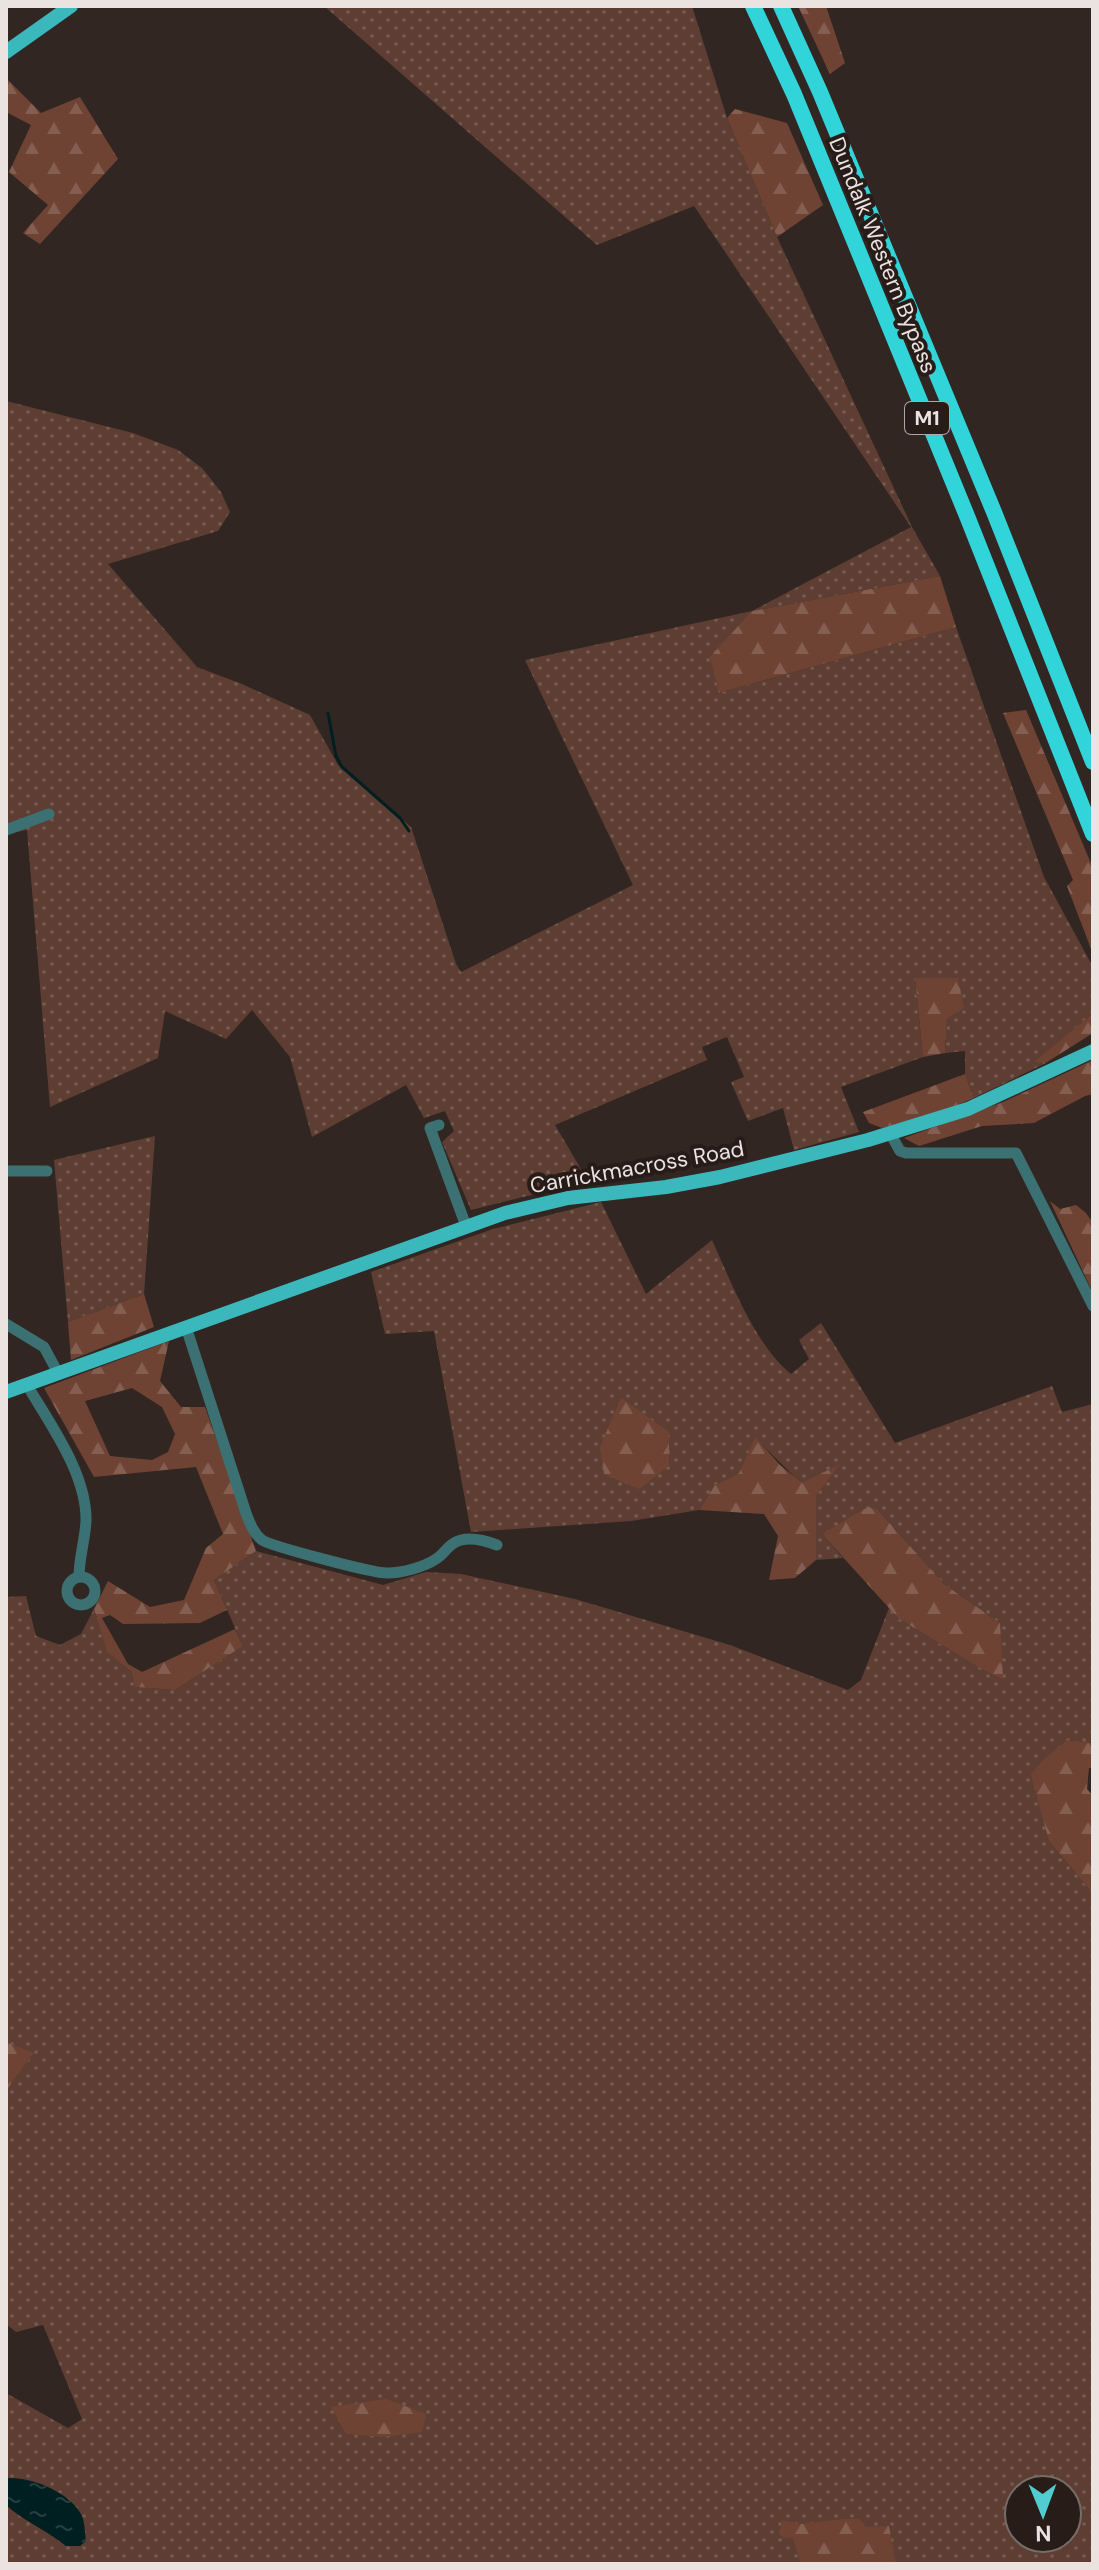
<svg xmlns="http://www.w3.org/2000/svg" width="1099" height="2570" viewBox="0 0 1099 2570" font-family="'DM Sans',sans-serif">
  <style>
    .grass { fill: url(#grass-dots); fill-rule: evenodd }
    .forest { fill: url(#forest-firs); fill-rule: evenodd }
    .water { fill: url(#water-ripples) }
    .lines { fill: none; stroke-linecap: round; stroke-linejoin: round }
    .stream { stroke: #001f21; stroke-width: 3 }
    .minor { stroke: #3c7173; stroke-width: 11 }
    .major { stroke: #3ab8bc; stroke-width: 14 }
    .highway { stroke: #31d4d9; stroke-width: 16 }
    .labels { text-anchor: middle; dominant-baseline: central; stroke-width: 8; stroke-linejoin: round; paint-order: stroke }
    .shield { fill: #281c18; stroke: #b0a7a4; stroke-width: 2 }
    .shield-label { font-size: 20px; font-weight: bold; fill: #ebe3e0 }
    .street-label { font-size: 22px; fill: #ebe3e0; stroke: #281c18 }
  </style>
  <defs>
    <pattern id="grass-dots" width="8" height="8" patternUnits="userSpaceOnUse" patternTransform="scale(2)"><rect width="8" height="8" fill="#5e3e33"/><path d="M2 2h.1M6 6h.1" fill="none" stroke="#755a50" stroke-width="1.8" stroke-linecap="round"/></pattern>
    <pattern id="forest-firs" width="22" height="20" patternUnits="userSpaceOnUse" patternTransform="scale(2)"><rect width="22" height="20" fill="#6f4333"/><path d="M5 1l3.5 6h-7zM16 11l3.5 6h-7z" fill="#845e50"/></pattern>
    <pattern id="water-ripples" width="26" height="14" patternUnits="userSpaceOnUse" patternTransform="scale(2)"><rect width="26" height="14" fill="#001f21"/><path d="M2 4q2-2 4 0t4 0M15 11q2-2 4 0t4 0" fill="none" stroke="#253f41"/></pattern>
  </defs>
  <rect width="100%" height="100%" fill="#322622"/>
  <!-- grass -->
  <g class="grass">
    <path d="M324 6H692L727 118 777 237 912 527 940 576 752 611 719 693 956 627 1044 877 1093 967V1013L1035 1062 1044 1064 974 1098 965 1074V1051L945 1053 947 1018 915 979 923 1057 841 1087 859 1132 794 1150 783 1108 748 1121 731 1082 744 1077 727 1037 702 1047 707 1060 555 1125 588 1181 471 1210 442 1142 454 1131 445 1111 424 1118 406 1085 312 1137 290 1057 252 1010 226 1039 165 1011 158 1058 50 1107 27 830 6 834V401L133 433 178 450 202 468 221 492 230 512 218 531 108 564 197 667 242 684 310 715 338 765 411 827 456 964 461 972 633 885 525 660 752 611 911 527 694 206 597 245Z"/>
    <path d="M155 1136 144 1294 68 1322 54 1160Z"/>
    <path d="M601 1202 646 1294 712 1240C731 1282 755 1345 791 1374L809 1359 799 1340 821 1323 895 1443 1052 1386 1062 1412 1093 1404V1743L1068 1740 1049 1841 1093 1894V2564H6V2505C25 2522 47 2530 66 2546L83 2519C67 2492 37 2477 6 2478V2393L68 2428 82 2419 43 2325 16 2332 6 2324V2091L33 2054 6 2042V1597L26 1596 36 1636 60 1645 81 1634 94 1609 107 1651 131 1671 135 1687 175 1690 243 1646 214 1580 256 1551 383 1585 426 1572 461 1574 575 1599 730 1645 848 1690 861 1680 889 1608 898 1618 976 1666 1000 1623 944 1584 878 1510 822 1534 843 1558 816 1560V1496L838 1465 802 1484 755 1438 739 1473 715 1485 699 1510 631 1521 471 1532 434 1331 385 1334 371 1272 493 1229ZM1019 2490H1067V2538H1019Z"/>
  </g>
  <!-- forest -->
  <g class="forest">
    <path d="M798 6H826L845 63 830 74Z"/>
    <path d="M6 78 41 113 80 97 118 159 40 244 23 233 48 205 9 172 31 125 6 112Z"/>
    <path d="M735 109 787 123 823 205 777 237 727 118Z"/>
    <path d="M940 576 956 627 719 693 710 657 752 611Z"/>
    <path d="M1026 710 1093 868V954L1067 886 1073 880 1003 713Z"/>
    <path d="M915 978H958L964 1008 947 1018 945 1053 923 1057Z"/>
    <path d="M1093 1013V1033L1044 1064 1034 1062Z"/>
    <path d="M1093 1060V1094L1085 1096 1034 1123 982 1126 919 1146 904 1138 1003 1102Z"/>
    <path d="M965 1074 974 1098 938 1113 882 1128 869 1123 863 1112Z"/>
    <path d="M1050 1201 1060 1209 1076 1205 1086 1213 1093 1223V1293Z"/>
    <path d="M144 1294 154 1327 71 1360 68 1322Z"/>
    <path d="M169 1341 160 1381 181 1407H205L256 1551 214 1580 227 1610 200 1623 123 1624 110 1615 102 1618 128 1664 142 1672 235 1629 243 1646 175 1690 135 1687 131 1671 107 1652 94 1609 108 1581 150 1607 184 1600 206 1548 223 1534 196 1467 94 1477 44 1388ZM132 1388 162 1407 175 1434 168 1452 152 1460 110 1456 85 1401Z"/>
    <path d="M621 1398 669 1432V1466L639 1489 604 1474 600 1447Z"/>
    <path d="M755 1437 780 1465 802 1483 840 1464 816 1496V1560L795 1578 769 1580 778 1536 764 1514 699 1510 715 1485 739 1473Z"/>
    <path d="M868 1507 878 1510 944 1584 1000 1623 1003 1679 976 1666 898 1618 822 1534Z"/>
    <path d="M1068 1740 1093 1743V1768H1089L1087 1789 1093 1796V1894L1049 1841 1031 1774 1043 1760Z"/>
    <path d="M6 2042 34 2053 6 2091Z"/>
    <path d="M386 2399 426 2414 422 2432 383 2437 347 2434 331 2407Z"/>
    <path d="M844 2519H859L866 2527 889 2526 896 2564H801L793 2538H784L779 2534 782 2520 801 2524Z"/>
  </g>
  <!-- water -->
  <path class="water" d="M6 2478C31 2477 71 2492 82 2516 85 2524 85 2533 86 2541L80 2546H66C47 2530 25 2522 6 2505Z"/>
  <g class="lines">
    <!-- stream -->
    <path class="stream" d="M328 713 336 756 342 767 400 818 409 831"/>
    <!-- minor -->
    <g class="minor">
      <path d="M6 830 49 814"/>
      <path d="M439 1125 430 1128 466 1226"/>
      <path d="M890 1133 900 1151 906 1153H1016L1093 1306"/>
      <path d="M6 1171H47"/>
      <path d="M6 1324 44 1347 58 1373"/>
      <path d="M186 1327 246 1513C250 1523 253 1533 262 1540 271 1546 375 1574 388 1573 402 1573 424 1567 436 1559 443 1555 447 1547 454 1543 467 1535 484 1540 497 1545"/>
      <path d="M27 1385C50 1424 87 1474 86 1521 85 1540 79 1558 79 1577"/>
      <circle cx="81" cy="1591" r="14"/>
    </g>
    <!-- major -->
    <g class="major">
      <path d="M6 52 71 6"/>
      <path d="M6 1392 505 1213 568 1198 666 1187 720 1177 868 1140 968 1109 1093 1051"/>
    </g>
    <!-- highway -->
    <g class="highway">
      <path d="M753 6 794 94 967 516 1093 834"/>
      <path d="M781 6 820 92 994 512 1093 762"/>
    </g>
  </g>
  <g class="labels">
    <!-- shield labels -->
    <rect class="shield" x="905" y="402" width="44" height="32" rx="6"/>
    <g class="shield-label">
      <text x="927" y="418">M1</text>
    </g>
    <!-- street labels -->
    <g class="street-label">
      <text transform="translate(883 255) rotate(68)">Dundalk Western Bypass</text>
      <text transform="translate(637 1167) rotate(-10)">Carrickmacross Road</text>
    </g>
  </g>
  <!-- border -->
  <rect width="1099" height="2570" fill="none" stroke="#ebe3e0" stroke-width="16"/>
  <!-- north arrow -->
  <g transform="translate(1043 2514) rotate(179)"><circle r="38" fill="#281c18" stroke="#766c68" stroke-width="2"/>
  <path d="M0-6L14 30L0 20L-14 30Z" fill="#51ccd1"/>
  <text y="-12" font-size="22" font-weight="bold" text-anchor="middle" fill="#ebe3e0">N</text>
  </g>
</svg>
